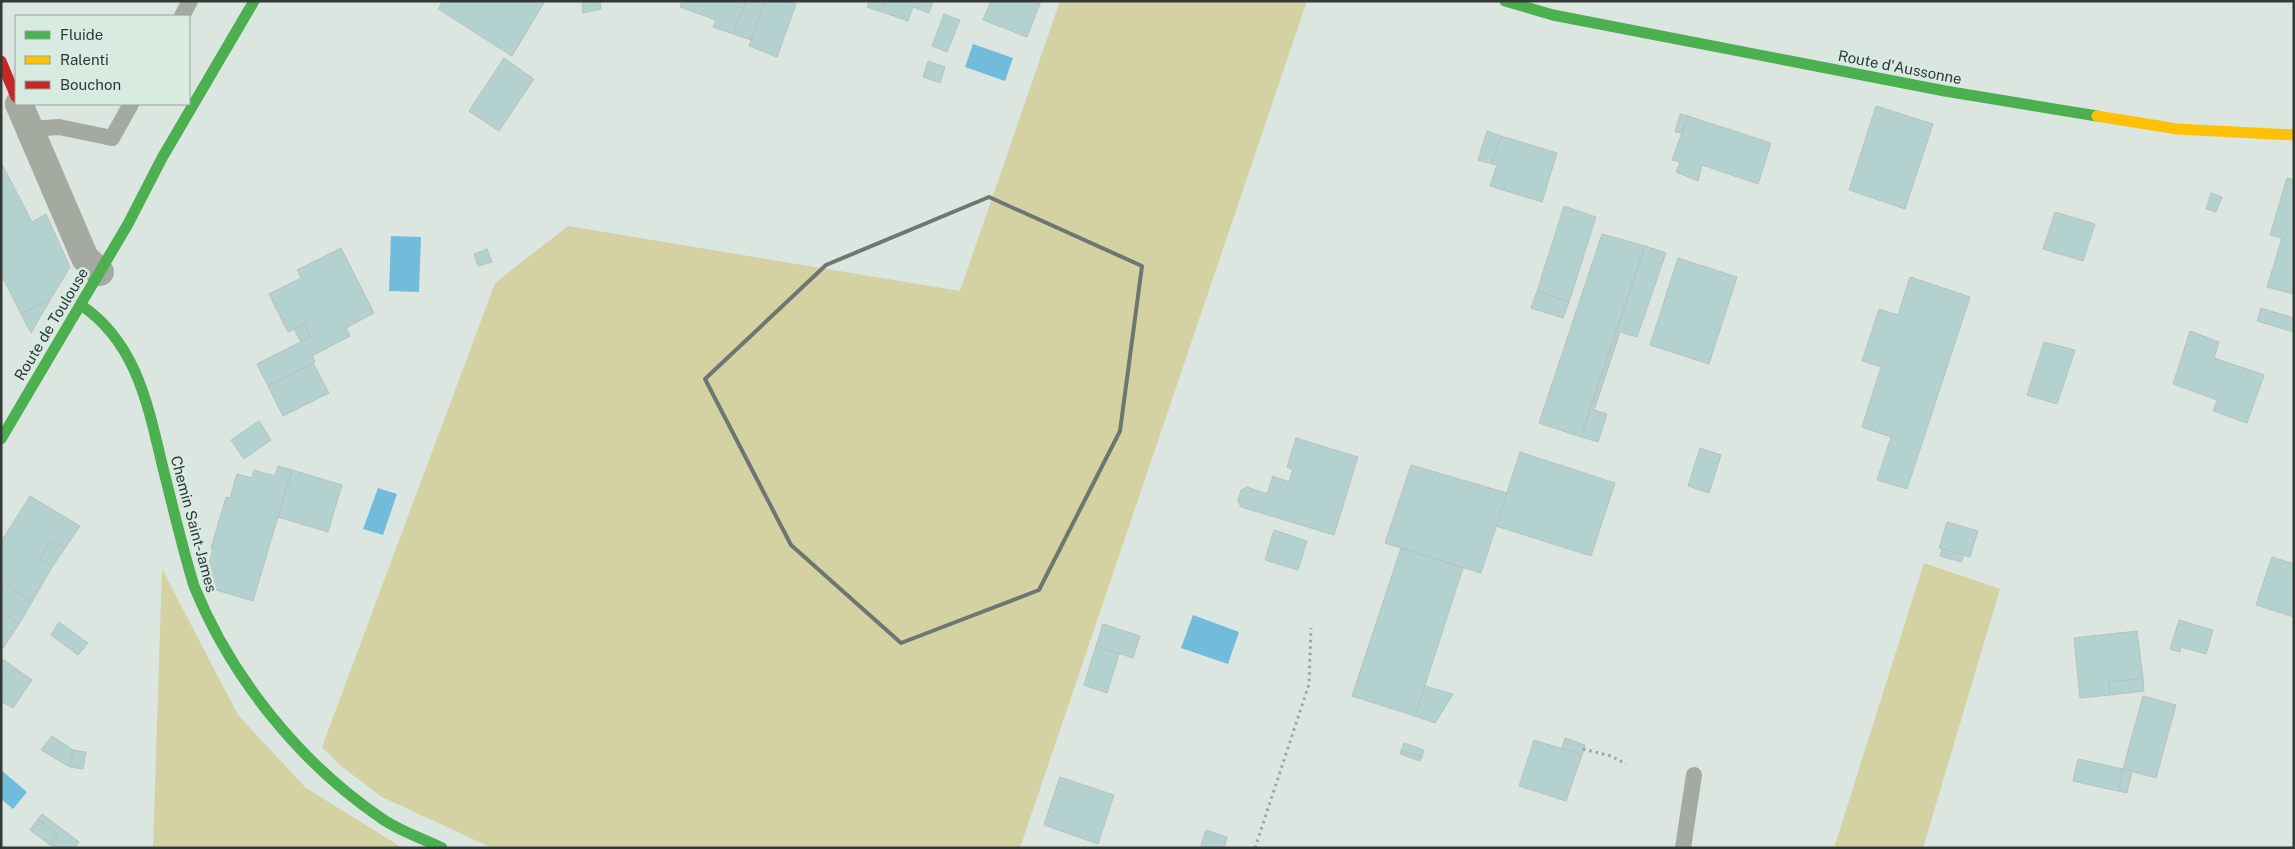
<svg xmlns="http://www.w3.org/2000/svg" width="2295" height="849" viewBox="0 0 2295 849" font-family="'Public Sans',sans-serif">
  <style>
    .green { fill: #d4d1a2 }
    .water { fill: #71bcda }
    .building { fill: #b3d1cf; stroke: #b8c1be }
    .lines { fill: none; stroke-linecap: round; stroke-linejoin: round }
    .path { stroke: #9fa59e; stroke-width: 3; stroke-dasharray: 2.5 4; stroke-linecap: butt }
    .lane { stroke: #a4aaa0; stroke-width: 16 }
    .street { stroke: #a4aaa0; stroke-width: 28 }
    .fast { stroke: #4caf50; stroke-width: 11 }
    .slow { stroke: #ffc107; stroke-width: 11 }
    .jam { stroke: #c62828; stroke-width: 11 }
    .marked { fill: none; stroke: #6e7672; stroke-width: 4; stroke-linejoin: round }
    .labels { text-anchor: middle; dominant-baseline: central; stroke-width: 5; stroke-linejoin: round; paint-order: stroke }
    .street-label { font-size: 15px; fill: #323936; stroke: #d7ebe1 }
  </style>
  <rect width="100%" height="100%" fill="#dce6e1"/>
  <!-- green -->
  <g class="green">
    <path d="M1060 1H1307L1020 848H492L382 797 341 766 322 747 495 283 568 226 960 291Z"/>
    <path d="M1924 563 2000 589 1923 848H1834Z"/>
    <path d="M162 569 238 715 306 788 403 848H153Z"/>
  </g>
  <!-- water -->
  <g class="water">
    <path d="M973 44 1013 58 1005 81 965 67Z"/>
    <path d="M391 236 421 237 419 292 389 291Z"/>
    <path d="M378 488 397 494 383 535 363 529Z"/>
    <path d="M1193 615 1239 632 1228 664 1181 648Z"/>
    <path d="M1 770 27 792 13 809 1 799Z"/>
  </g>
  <!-- building -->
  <g class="building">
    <path d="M443 1H545L512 56 438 9Z"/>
    <path d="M582 1H600L601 9 583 13Z"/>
    <path d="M682 1H746L733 34 713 27 716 20 680 7Z"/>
    <path d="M746 1H765L751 40 733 34Z"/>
    <path d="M765 1H788L796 4 777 57 749 46Z"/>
    <path d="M869 1H885L882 12 867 7Z"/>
    <path d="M885 1H933L929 13 913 7 908 21 882 12Z"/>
    <path d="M991 1H1041L1027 37 983 20Z"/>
    <path d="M944 14 960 20 947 52 932 46Z"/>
    <path d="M504 58 534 79 499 131 469 111Z"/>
    <path d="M928 61 945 67 940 83 923 77Z"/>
    <path d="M1876 106 1933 124 1905 209 1849 190Z"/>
    <path d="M1680 114 1688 116 1681 133 1675 132Z"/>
    <path d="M1688 116 1771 143 1758 184 1702 165 1698 181 1676 172 1680 162 1672 160Z"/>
    <path d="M1487 131 1501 136 1492 164 1478 160Z"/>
    <path d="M1501 136 1557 153 1542 202 1490 186 1497 165 1492 164Z"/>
    <path d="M1 162 32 222 46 214 70 267 50 300 21 314 4 280 1 281Z"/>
    <path d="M2287 178 2294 180V294L2267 287 2282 238 2270 235Z"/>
    <path d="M2211 193 2222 197 2216 212 2206 209Z"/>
    <path d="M1564 206 1596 217 1569 302 1537 291Z"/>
    <path d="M2055 212 2095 224 2083 261 2043 249Z"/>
    <path d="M1602 234 1645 246 1581 437 1539 423Z"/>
    <path d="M1645 246 1666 253 1637 337 1620 332 1594 410 1607 414 1598 442 1581 437Z"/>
    <path d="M341 248 374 313 346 328 350 336 312 356 315 362 268 386 257 364 310 337 304 324 288 332 269 294 301 278 297 270Z"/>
    <path d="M487 249 492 262 478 266 474 254Z"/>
    <path d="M1678 258 1737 277 1709 364 1650 345Z"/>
    <path d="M1910 277 1970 297 1907 489 1877 480 1891 437 1862 427 1881 367 1862 361 1879 309 1898 315Z"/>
    <path d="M1537 291 1569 302 1563 318 1531 308Z"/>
    <path d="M50 300 31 333 21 314Z"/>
    <path d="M2261 308 2294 318V332L2257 321Z"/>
    <path d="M304 324 310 337 301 342 294 329Z"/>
    <path d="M2190 331 2219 342 2214 358 2264 375 2247 423 2213 411 2217 400 2173 384Z"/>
    <path d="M2044 342 2075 350 2057 404 2027 395Z"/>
    <path d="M313 363 329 393 283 416 268 386Z"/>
    <path d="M259 421 271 440 244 459 231 440Z"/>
    <path d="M1296 438 1358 457 1334 535 1241 507 1238 501 1241 490 1247 487 1267 494 1273 476 1289 482 1293 470 1287 467Z"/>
    <path d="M1700 448 1721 455 1709 493 1688 486Z"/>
    <path d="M1520 452 1615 483 1591 556 1496 526Z"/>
    <path d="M1411 465 1507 493 1481 573 1385 543Z"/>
    <path d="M278 466 292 470 253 601 206 587 210 575 206 574 213 549 211 548 226 497 230 498 237 474 252 478 254 470 275 476Z"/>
    <path d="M292 470 342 485 328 532 278 517Z"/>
    <path d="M30 496 80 526 65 548 52 540 40 558 52 567 32 602 1 580V542Z"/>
    <path d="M1947 522 1978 531 1970 557 1939 548Z"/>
    <path d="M1274 530 1307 541 1298 570 1265 560Z"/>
    <path d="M52 540 65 548 52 567 40 558Z"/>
    <path d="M1401 548 1463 568 1415 716 1352 696Z"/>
    <path d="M1942 549 1964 555 1961 562 1940 556Z"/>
    <path d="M2272 557 2294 564V617L2256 605Z"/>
    <path d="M1 580 32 602 19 624 1 611Z"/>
    <path d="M1 611 19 624 1 651Z"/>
    <path d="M2179 620 2213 630 2206 654 2181 647 2180 652 2170 649Z"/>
    <path d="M59 622 88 643 78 655 51 635Z"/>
    <path d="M1103 624 1140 636 1133 658 1096 646Z"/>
    <path d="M2137 631 2143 678 2109 682 2110 695 2080 698 2074 638Z"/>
    <path d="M1096 646 1119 654 1107 693 1084 685Z"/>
    <path d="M1 658 32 680 13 708 1 701V680L4 676 1 675Z"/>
    <path d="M2143 678 2144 691 2110 695 2109 682Z"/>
    <path d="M1425 686 1453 694 1435 723 1415 716Z"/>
    <path d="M2143 696 2176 705 2156 778 2123 769Z"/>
    <path d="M52 736 73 750 70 767 41 750Z"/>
    <path d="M1565 738 1585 745 1582 755 1562 748Z"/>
    <path d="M1534 740 1582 755 1566 801 1519 786Z"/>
    <path d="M1404 743 1424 750 1422 757 1401 751Z"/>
    <path d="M73 750 86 752 83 769 70 767Z"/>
    <path d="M1401 751 1422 757 1420 761 1400 754Z"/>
    <path d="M2078 759 2123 769 2118 791 2073 781Z"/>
    <path d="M2123 769 2132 771 2127 793 2118 791Z"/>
    <path d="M1060 777 1114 795 1098 844 1044 825Z"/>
    <path d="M42 814 79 842 75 848H53L50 845 58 834 38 819Z"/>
    <path d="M38 819 58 834 50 845 30 830Z"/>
    <path d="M1206 830 1227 837 1224 848H1200Z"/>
  </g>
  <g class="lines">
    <!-- path -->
    <g class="path">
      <path d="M1583 749 1611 756 1626 764"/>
      <path d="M1255 848 1309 684 1311 628"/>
    </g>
    <!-- lane -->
    <g class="lane">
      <path d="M182 16 190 1"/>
      <path d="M30 129 59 127 112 138 131 104"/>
      <path d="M1683 848 1694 775"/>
    </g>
    <!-- street -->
    <path class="street" d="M19 104 85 258 100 272"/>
    <!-- fast -->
    <g class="fast">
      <path d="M1505 1 1553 15 1945 91 2097 116"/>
      <path d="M81 305C137 343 148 406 163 468 173 507 182 547 194 586 231 677 299 762 381 818 399 831 422 838 442 848"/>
      <path d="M1 439 128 224 162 158 254 1"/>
    </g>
    <!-- slow -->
    <path class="slow" d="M2097 116 2177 129 2294 135"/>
    <!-- jam -->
    <path class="jam" d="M1 61 16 97"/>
  </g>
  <!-- marked area -->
  <path class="marked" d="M989 197 1142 266 1120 431 1039 590 901 643 791 545 705 379 826 265Z"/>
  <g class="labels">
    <!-- street labels -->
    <g class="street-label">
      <text transform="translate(1900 67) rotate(11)">Route d'Aussonne</text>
      <text transform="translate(51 324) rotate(-59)">Route de Toulouse</text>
      <text transform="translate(194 524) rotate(75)">Chemin Saint-James</text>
    </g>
  </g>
  <!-- border -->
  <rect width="2295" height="849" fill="none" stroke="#323936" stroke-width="5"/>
  <!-- legend -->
  <rect x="15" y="15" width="175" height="90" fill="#d7ebe1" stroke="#95a49d"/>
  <rect x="25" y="31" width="25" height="8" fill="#4caf50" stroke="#95a49d"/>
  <text x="60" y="40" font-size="15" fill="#323936">Fluide</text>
  <rect x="25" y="56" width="25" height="8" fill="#ffc107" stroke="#95a49d"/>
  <text x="60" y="65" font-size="15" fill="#323936">Ralenti</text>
  <rect x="25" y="81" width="25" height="8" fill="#c62828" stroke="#95a49d"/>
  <text x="60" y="90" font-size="15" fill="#323936">Bouchon</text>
</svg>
